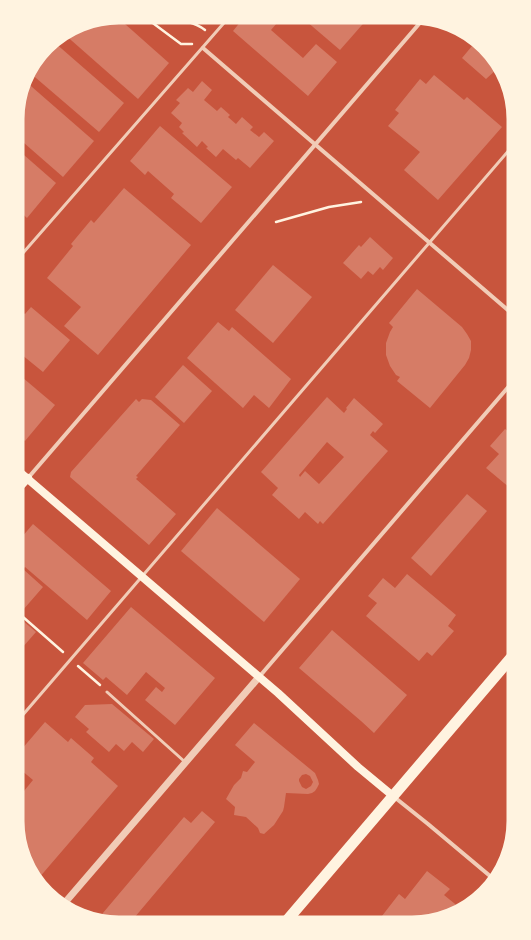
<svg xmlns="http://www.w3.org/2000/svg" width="531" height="940" viewBox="0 0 531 940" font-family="'Archivo Narrow',sans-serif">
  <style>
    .building { fill: #d67c66; fill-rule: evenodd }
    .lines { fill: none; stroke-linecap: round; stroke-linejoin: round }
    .path { stroke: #fff3e0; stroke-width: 2.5 }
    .service { stroke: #f1ccb7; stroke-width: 3 }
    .minor { stroke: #f1ccb7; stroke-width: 4 }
    .tertiary { stroke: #f1ccb7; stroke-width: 7 }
    .secondary { stroke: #fff3e0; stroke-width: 8 }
    .trunk { stroke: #fff3e0; stroke-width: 11 }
    .rim { fill: none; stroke: #fff3e0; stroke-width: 5 }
  </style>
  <rect width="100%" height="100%" fill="#c8553d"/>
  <!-- building -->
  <g class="building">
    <path d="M116 16 169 63 138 99 63 33 80 23Z"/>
    <path d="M245 16H283L271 30 303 58 316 44 337 62 308 96 233 31Z"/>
    <path d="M310 16H338L369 17 340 50 306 21Z"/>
    <path d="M465 33 480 41 502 72 497 69 486 79 462 58 472 46 462 38Z"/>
    <path d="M54 42 124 103 99 132 29 72Z"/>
    <path d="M434 75 464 100 467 97 502 127 438 200 404 170 420 152 388 126 399 113 395 110 420 79 426 84Z"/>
    <path d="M24 80 94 141 63 177 16 136V106Z"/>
    <path d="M202 81 212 90 204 100 217 111 221 107 230 115 228 117 236 124 242 117 253 127 250 130 259 137 264 132 274 141 250 168 238 158 236 160 223 149 216 157 206 148 208 147 202 141 197 147 182 133 184 132 179 127 182 123 171 113 180 103 176 100 188 88 193 92Z"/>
    <path d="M160 126 232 187 201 223 171 198 174 194 148 171 145 175 130 161Z"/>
    <path d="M16 148 56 183 27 218 16 208Z"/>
    <path d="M124 188 191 245 98 355 64 326 81 307 47 278 73 246 71 244 91 220 94 223Z"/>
    <path d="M516 216V233L508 226Z"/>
    <path d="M370 237 393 258 383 270 380 267 373 275 368 271 361 279 343 263 359 245 361 247Z"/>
    <path d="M516 238V252L509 246Z"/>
    <path d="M273 265 312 297 273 343 235 310Z"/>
    <path d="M417 289 462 327 467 334 471 341V350L469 358 465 365 430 408 397 381 400 377 396 375 390 366 386 355V343L390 332 393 327 389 323Z"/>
    <path d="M16 307 25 314 31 307 70 340 43 372 16 350Z"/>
    <path d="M218 322 229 331 232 327 291 379 269 408 254 395 243 408 187 358Z"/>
    <path d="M183 365 212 391 184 423 155 397Z"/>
    <path d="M16 372 55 405 25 441 15 433Z"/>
    <path d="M327 397 344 413 347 409 346 408 354 398 383 424 375 433 373 431 370 435 388 451 323 524 320 521 318 524 305 512 299 519 272 495 278 488 261 472ZM327 442 344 457 319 484 305 471 300 477 299 475Z"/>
    <path d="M136 399 139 402 142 399 151 400 180 425 136 476 138 477 136 479 176 514 149 545 70 477 71 472Z"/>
    <path d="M505 429 513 435 516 431V493L486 468 499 454 490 446Z"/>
    <path d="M467 494 487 511 431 576 411 558Z"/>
    <path d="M217 508 300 579 264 622 181 551Z"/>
    <path d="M33 524 111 591 87 620 25 567 23 569 43 587 23 610 15 603V545Z"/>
    <path d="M407 574 456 615 448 626 454 631 432 656 427 652 419 661 366 616 377 603 368 596 383 578 395 588Z"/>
    <path d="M131 607 215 678 175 725 145 700 156 687 162 692 165 688 146 672 127 695 106 677 103 680 83 663Z"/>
    <path d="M15 614 36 632 15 656Z"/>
    <path d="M332 630 407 695 374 733 361 721 299 668Z"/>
    <path d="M112 704 154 739 143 752 132 742 124 751 116 744 109 752 86 732 89 729 75 717 85 705Z"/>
    <path d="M45 722 68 742 71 738 94 758 91 762 118 786 38 879 21 854 15 821V802L33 780 15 765V757Z"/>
    <path d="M254 723 315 773 318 780 319 784 317 788 315 791 312 793 308 794 286 793 284 807 283 811 274 825 264 834 260 833 258 828 246 817 234 815 235 807 226 799 234 785 241 778 243 771 247 772 255 762 235 745ZM306 774 310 776 313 782 311 786 306 789 302 787 299 781V779L302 775Z"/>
    <path d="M202 811 215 822 129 924H106L97 920 184 817 191 823Z"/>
    <path d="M427 871 450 889 444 895 460 908 457 911 445 919 412 925H375L399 894 405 899Z"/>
  </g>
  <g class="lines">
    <!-- path -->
    <g class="path">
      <path d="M142 15 181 44H192"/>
      <path d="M156 15C170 18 194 21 205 30"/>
      <path d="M144 17 150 15"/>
      <path d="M276 222 329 207 361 202"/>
      <path d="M15 610 63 652"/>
      <path d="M78 666 100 685"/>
    </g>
    <!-- service -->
    <g class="service">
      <path d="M16 261 230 16"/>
      <path d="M107 692 185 762"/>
      <path d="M15 724 516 142"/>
    </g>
    <!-- minor -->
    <g class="minor">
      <path d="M203 48 516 317"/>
      <path d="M28 478 425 17"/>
      <path d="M259 677 516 378"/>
      <path d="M393 796 428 824 496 881"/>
    </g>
    <!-- tertiary -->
    <path class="tertiary" d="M62 906 259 677"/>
    <!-- secondary -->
    <g class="secondary">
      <path d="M15 468 278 693 358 767 393 796"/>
      <path d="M15 492 28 478"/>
    </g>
    <!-- trunk -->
    <path class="trunk" d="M283 925 516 652"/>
  </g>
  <!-- crop -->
  <path d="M0 0H531V940H0ZM119 22H412A97 97 0 0 1 509 119V821A97 97 0 0 1 412 918H119A97 97 0 0 1 22 821V119A97 97 0 0 1 119 22Z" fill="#fff3e0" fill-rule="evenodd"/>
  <path class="rim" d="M119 22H412A97 97 0 0 1 509 119V821A97 97 0 0 1 412 918H119A97 97 0 0 1 22 821V119A97 97 0 0 1 119 22Z"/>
</svg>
